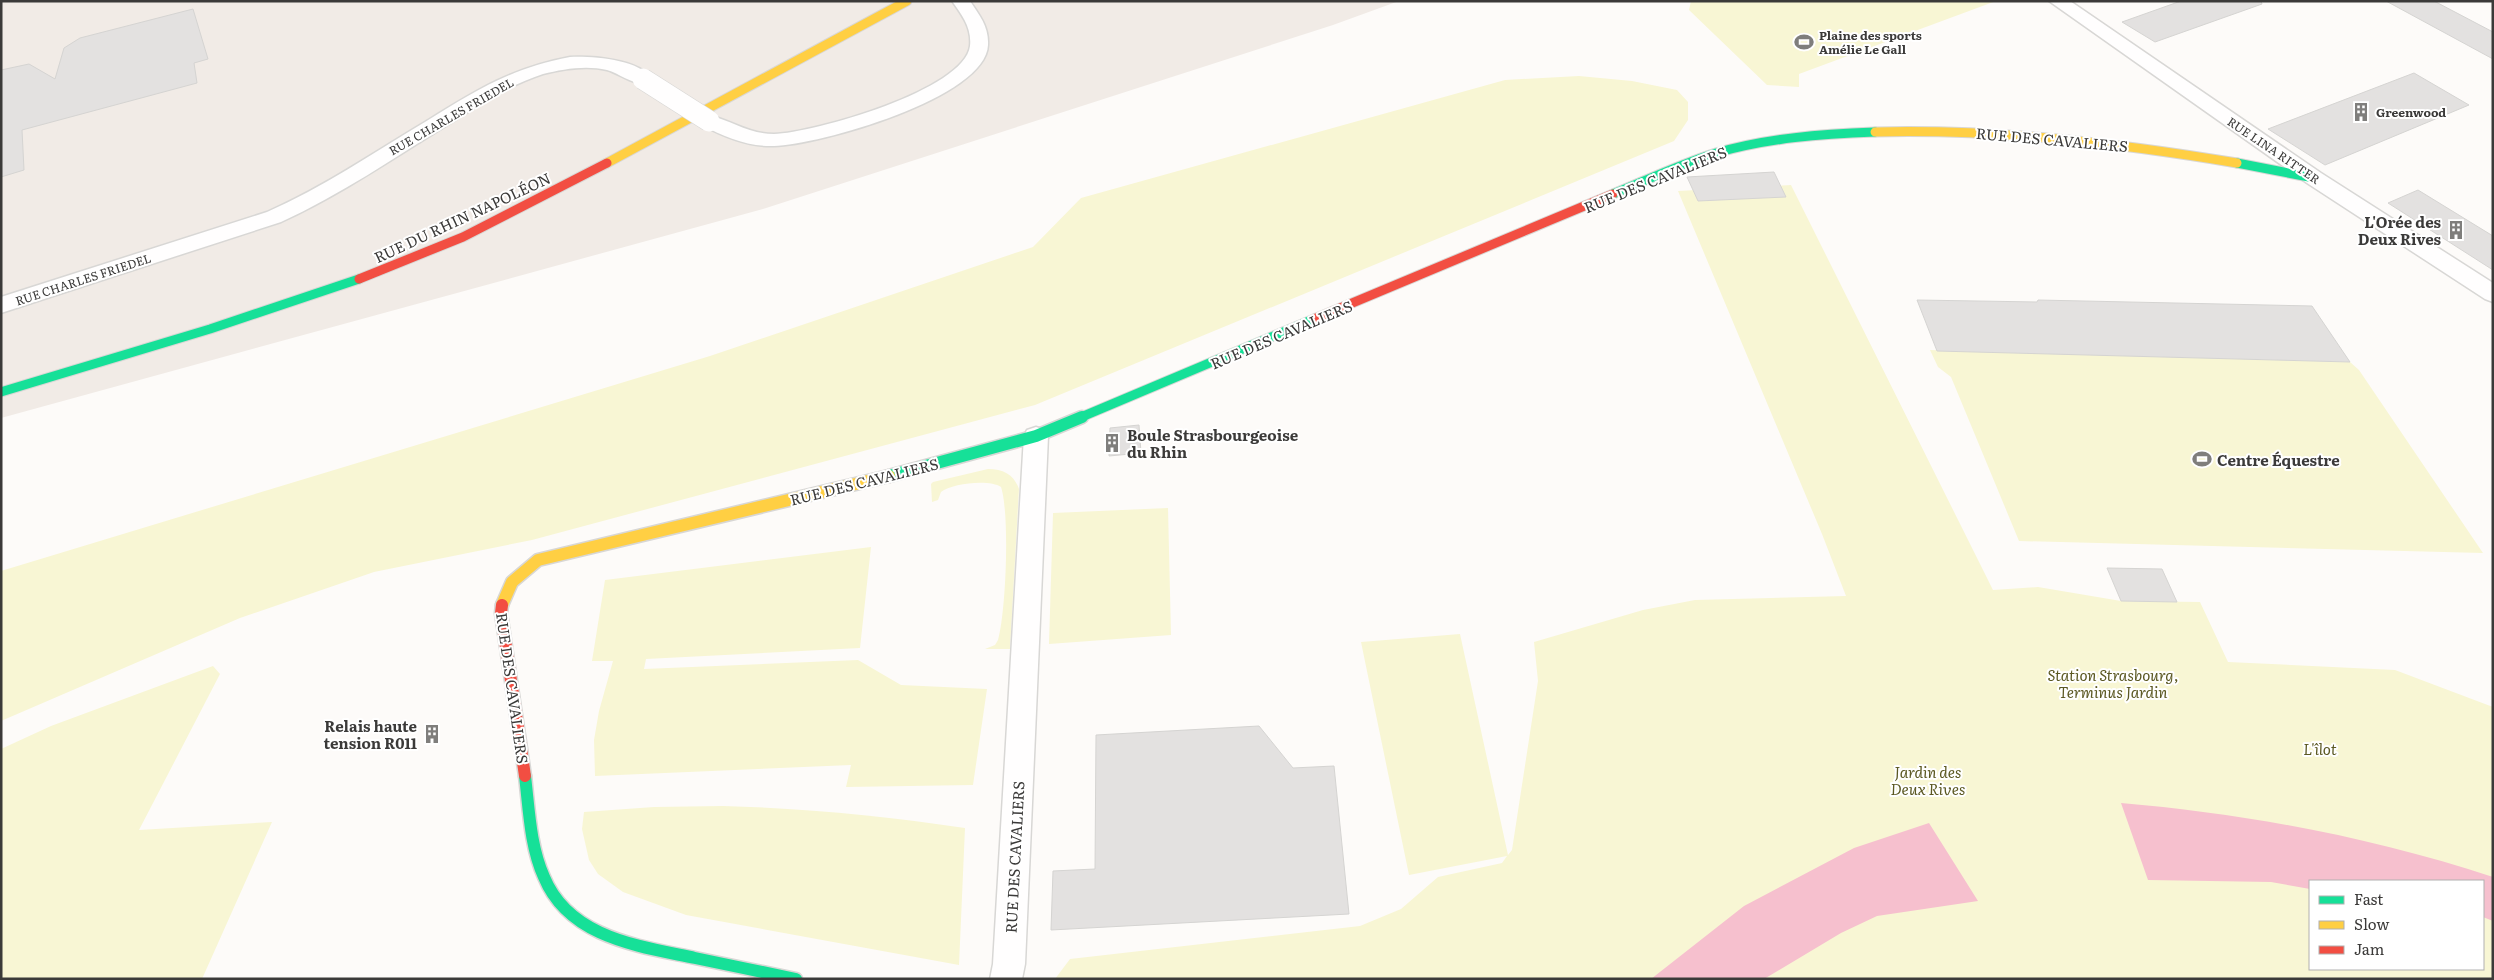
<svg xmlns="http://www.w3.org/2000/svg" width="2494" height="980" viewBox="0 0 2494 980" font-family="Literata,serif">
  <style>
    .built { fill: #f1ebe6 }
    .green { fill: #f8f6d4; fill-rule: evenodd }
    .water { fill: #f6c0ce }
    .building { fill: #e3e1e0; stroke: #d5d4d2 }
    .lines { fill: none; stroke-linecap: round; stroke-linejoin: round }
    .street-casing { stroke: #d8d7d5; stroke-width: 3 }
    .fast-far1-casing { stroke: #d8d7d5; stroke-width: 11 }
    .fast-casing { stroke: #d8d7d5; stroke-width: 15 }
    .slow-far1-casing { stroke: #d8d7d5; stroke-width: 11 }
    .slow-casing { stroke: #d8d7d5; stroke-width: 15 }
    .jam-far1-casing { stroke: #d8d7d5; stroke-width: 11 }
    .jam-casing { stroke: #d8d7d5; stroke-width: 15 }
    .street { fill: #fffefe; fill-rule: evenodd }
    .fast-far1 { stroke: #16e098; stroke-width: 9 }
    .fast { stroke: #16e098; stroke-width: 12 }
    .slow-far1 { stroke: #ffcf43; stroke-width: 9 }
    .slow { stroke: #ffcf43; stroke-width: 12 }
    .jam-far1 { stroke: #f24e42; stroke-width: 9 }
    .jam { stroke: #f24e42; stroke-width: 12 }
    .street-bridge-casing { stroke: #d8d7d5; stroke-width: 22; stroke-linecap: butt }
    .street-bridge { stroke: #fffefe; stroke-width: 21 }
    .labels { text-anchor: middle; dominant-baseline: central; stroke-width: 4; stroke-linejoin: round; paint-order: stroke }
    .far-poi-label { font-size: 12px; font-weight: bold; fill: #3b3a39; stroke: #fff; text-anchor: start }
    .far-street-label { font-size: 12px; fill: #3b3a39; stroke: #fff }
    .street-label { font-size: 15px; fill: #3b3a39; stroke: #fff }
    .poi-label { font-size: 15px; font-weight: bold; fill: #3b3a39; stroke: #fff; text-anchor: end }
    .park-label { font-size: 15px; font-style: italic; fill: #5b5822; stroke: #fff }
  </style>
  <rect width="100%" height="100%" fill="#fdfbf9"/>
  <!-- built -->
  <path class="built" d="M1 1H1399L1333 25 763 209 1 418Z"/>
  <!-- green -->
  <g class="green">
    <path d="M1691 1H1996L1799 74V87L1767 85 1689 10Z"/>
    <path d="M1579 76 1632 81 1677 90 1688 102V120L1674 141 1035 405 532 540 374 572 240 618 1 721V571L710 356 1033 247 1081 198 1505 80Z"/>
    <path d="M1791 185 1993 590 2038 587 2121 601 2200 602 2228 662 2395 670 2493 707V979H1055L1070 959 1360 926 1401 909 1438 877 1502 863 1507 856 1409 875 1361 642 1460 634 1508 855 1512 850 1538 681 1534 642 1643 610 1695 600 1846 596 1822 534 1678 191ZM2310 881H2483V969H2310Z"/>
    <path d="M1930 350 2350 362 2359 370 2483 553 2019 541 1951 377 1938 367Z"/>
    <path d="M988 469C1004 469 1014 475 1019 489L1010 649H985L995 645 998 640C1006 612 1010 514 1001 487 990 479 952 483 941 492L938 500 932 502 931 484 933 482Z"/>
    <path d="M1168 508 1171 635 1049 644 1053 513Z"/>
    <path d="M871 547 860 648 646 659 644 669 858 660 901 685 987 689 973 785 846 787 851 765 595 776 594 740 599 711 613 661H592L605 580Z"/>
    <path d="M213 666 220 674 139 830 272 822 202 979H1V749L51 726Z"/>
    <path d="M723 806C805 808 885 816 965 828L959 965 686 915 623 892 598 874 589 860 582 829 584 812 654 807Z"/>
  </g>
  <!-- water -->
  <g class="water">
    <path d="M2121 803C2248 814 2371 837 2493 877V921L2483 917V881H2310V889L2271 882 2148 880Z"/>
    <path d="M1929 823 1978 901 1877 916 1841 933 1764 979H1651L1744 906 1854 848Z"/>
  </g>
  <!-- building -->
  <g class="building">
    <path d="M2181 1H2261L2262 4 2155 42 2122 22Z"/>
    <path d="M2386 1H2434L2493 32V59Z"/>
    <path d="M193 9 208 59 194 63 197 83 22 130 24 170 1 177V70L29 64 55 79 64 48 80 38Z"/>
    <path d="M2414 73 2469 105 2325 165 2268 129Z"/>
    <path d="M1774 172 1786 197 1698 201 1687 177Z"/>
    <path d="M2418 190 2493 236V270L2388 203Z"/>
    <path d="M1917 300 2037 302 2038 300 2312 306 2350 362 1937 351Z"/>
    <path d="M1139 425 1141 453 1109 456 1110 428Z"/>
    <path d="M2107 568 2162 569 2177 602 2121 601Z"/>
    <path d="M1259 726 1293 768 1334 766 1349 914 1051 930 1053 871 1095 869 1096 735Z"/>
  </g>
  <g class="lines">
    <!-- street casing -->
    <g class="street-casing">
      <g id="street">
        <path d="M952 1H970C980 16 989 27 988 45 986 98 818 145 774 146 749 147 724 137 702 125L699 121 702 117 709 115C732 121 749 134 774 134 813 133 965 90 970 46 972 28 962 15 952 1Z"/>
        <path d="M2049 1H2070L2321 173 2493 283V302L2485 299 2307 183Z"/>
        <path d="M570 57C592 56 639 59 652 79L650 83C635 87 621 74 607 70 586 65 563 69 543 74 509 85 479 105 449 124 394 158 340 195 281 222L1 313V297L267 212C322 188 373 153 425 122 475 91 511 68 570 57Z"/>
        <path d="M1036 427 1045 430 1048 436 1025 964 1022 979H990L993 964 1024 436 1027 430Z"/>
      </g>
    </g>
    <!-- fast-far1 casing -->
    <g class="fast-far1-casing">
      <g id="fast-far1">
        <path d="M2237 163 2314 178"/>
        <path d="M1613 194C1647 180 1681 164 1716 153 1768 138 1821 134 1875 132"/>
        <path d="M1 392 210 329 359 279"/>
        <path d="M1079 418 1314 319"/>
      </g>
    </g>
    <!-- fast casing -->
    <g class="fast-casing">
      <g id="fast">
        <path d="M889 476 1036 436 1082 417"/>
        <path d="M525 776C529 809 530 846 544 877 569 938 639 946 695 958 729 965 762 972 796 979"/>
      </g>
    </g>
    <!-- slow-far1 casing -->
    <g class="slow-far1-casing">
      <g id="slow-far1">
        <path d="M1875 132C1997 129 2117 143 2237 163"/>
        <path d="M607 163 907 1"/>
      </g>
    </g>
    <!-- slow casing -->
    <g class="slow-casing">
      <path id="slow" d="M502 605 512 582 538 560 889 476"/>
    </g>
    <!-- jam-far1 casing -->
    <g class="jam-far1-casing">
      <g id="jam-far1">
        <path d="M359 279 463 237 607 163"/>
        <path d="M1314 319 1613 194"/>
      </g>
    </g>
    <!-- jam casing -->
    <g class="jam-casing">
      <path id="jam" d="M502 605 501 613 525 776"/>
    </g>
    <!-- street -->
    <use href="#street" class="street"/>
    <!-- fast-far1 -->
    <use href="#fast-far1" class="fast-far1"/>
    <!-- fast -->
    <use href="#fast" class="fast"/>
    <!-- slow-far1 -->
    <use href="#slow-far1" class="slow-far1"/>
    <!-- slow -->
    <use href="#slow" class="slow"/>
    <!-- jam-far1 -->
    <use href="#jam-far1" class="jam-far1"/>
    <!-- jam -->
    <use href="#jam" class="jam"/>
    <!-- street-bridge casing -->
    <g class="street-bridge-casing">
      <path id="street-bridge" d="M643 79 709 121"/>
    </g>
    <!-- street-bridge -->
    <use href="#street-bridge" class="street-bridge"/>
  </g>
  <!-- icons -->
  <defs>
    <g id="stadium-bare" transform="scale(1.5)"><path d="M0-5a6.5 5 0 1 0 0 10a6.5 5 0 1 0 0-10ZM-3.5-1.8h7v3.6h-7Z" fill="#7f7e7c" stroke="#fff" stroke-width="2.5" paint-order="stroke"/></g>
    <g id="building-bare" transform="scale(1.5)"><path d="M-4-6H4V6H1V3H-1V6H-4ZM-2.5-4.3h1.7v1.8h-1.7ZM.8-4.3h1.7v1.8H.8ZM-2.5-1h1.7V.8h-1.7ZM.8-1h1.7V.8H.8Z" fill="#7f7e7c" stroke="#fff" stroke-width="2.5" paint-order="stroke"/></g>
  </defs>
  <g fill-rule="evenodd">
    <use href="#stadium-bare" x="1804" y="42"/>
    <use href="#building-bare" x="2361" y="112"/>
    <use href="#building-bare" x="2456" y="230"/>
    <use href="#building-bare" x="1112" y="443"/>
    <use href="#stadium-bare" x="2202" y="459"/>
    <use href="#building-bare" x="432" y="734"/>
  </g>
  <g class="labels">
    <!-- far-poi labels -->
    <g class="far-poi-label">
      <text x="1819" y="35">Plaine des sports<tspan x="1819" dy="14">Amélie Le Gall</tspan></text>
      <text x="2376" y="112">Greenwood</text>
    </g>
    <!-- far-street labels -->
    <g class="far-street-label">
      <text transform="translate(451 116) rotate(-30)">RUE CHARLES FRIEDEL</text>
      <text transform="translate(2274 150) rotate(34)">RUE LINA RITTER</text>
      <text transform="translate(83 279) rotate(-18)">RUE CHARLES FRIEDEL</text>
    </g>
    <!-- street labels -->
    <g class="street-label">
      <text transform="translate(2052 139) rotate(5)">RUE DES CAVALIERS</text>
      <text transform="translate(1655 179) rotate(-22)">RUE DES CAVALIERS</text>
      <text transform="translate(462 217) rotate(-25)">RUE DU RHIN NAPOLÉON</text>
      <text transform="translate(1281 334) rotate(-23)">RUE DES CAVALIERS</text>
      <text transform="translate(864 481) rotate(-14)">RUE DES CAVALIERS</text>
      <text transform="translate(513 688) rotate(82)">RUE DES CAVALIERS</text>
      <text transform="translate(1014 857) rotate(-87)">RUE DES CAVALIERS</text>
    </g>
    <!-- poi labels -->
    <g class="poi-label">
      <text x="2441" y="221">L'Orée des<tspan x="2441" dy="17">Deux Rives</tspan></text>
      <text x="1127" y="434" text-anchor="start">Boule Strasbourgeoise<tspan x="1127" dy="17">du Rhin</tspan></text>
      <text x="2217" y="459" text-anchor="start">Centre Équestre</text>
      <text x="417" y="725">Relais haute<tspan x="417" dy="17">tension R011</tspan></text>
    </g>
    <!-- park labels -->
    <g class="park-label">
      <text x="2113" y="674">Station Strasbourg,<tspan x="2113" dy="17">Terminus Jardin</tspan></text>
      <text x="2320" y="748">L'îlot</text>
      <text x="1928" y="771">Jardin des<tspan x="1928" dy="17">Deux Rives</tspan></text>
    </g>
  </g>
  <!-- border -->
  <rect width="2494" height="980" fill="none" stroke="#3b3a39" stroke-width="5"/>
  <!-- legend -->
  <rect x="2309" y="880" width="175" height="90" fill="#ffffff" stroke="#b1b0b0"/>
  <rect x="2319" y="896" width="25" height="8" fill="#16e098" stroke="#b1b0b0"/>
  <text x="2354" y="905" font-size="15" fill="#3b3a39">Fast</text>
  <rect x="2319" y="921" width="25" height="8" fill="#ffcf43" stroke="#b1b0b0"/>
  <text x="2354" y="930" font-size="15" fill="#3b3a39">Slow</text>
  <rect x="2319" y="946" width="25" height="8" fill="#f24e42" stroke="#b1b0b0"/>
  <text x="2354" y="955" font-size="15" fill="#3b3a39">Jam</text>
</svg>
